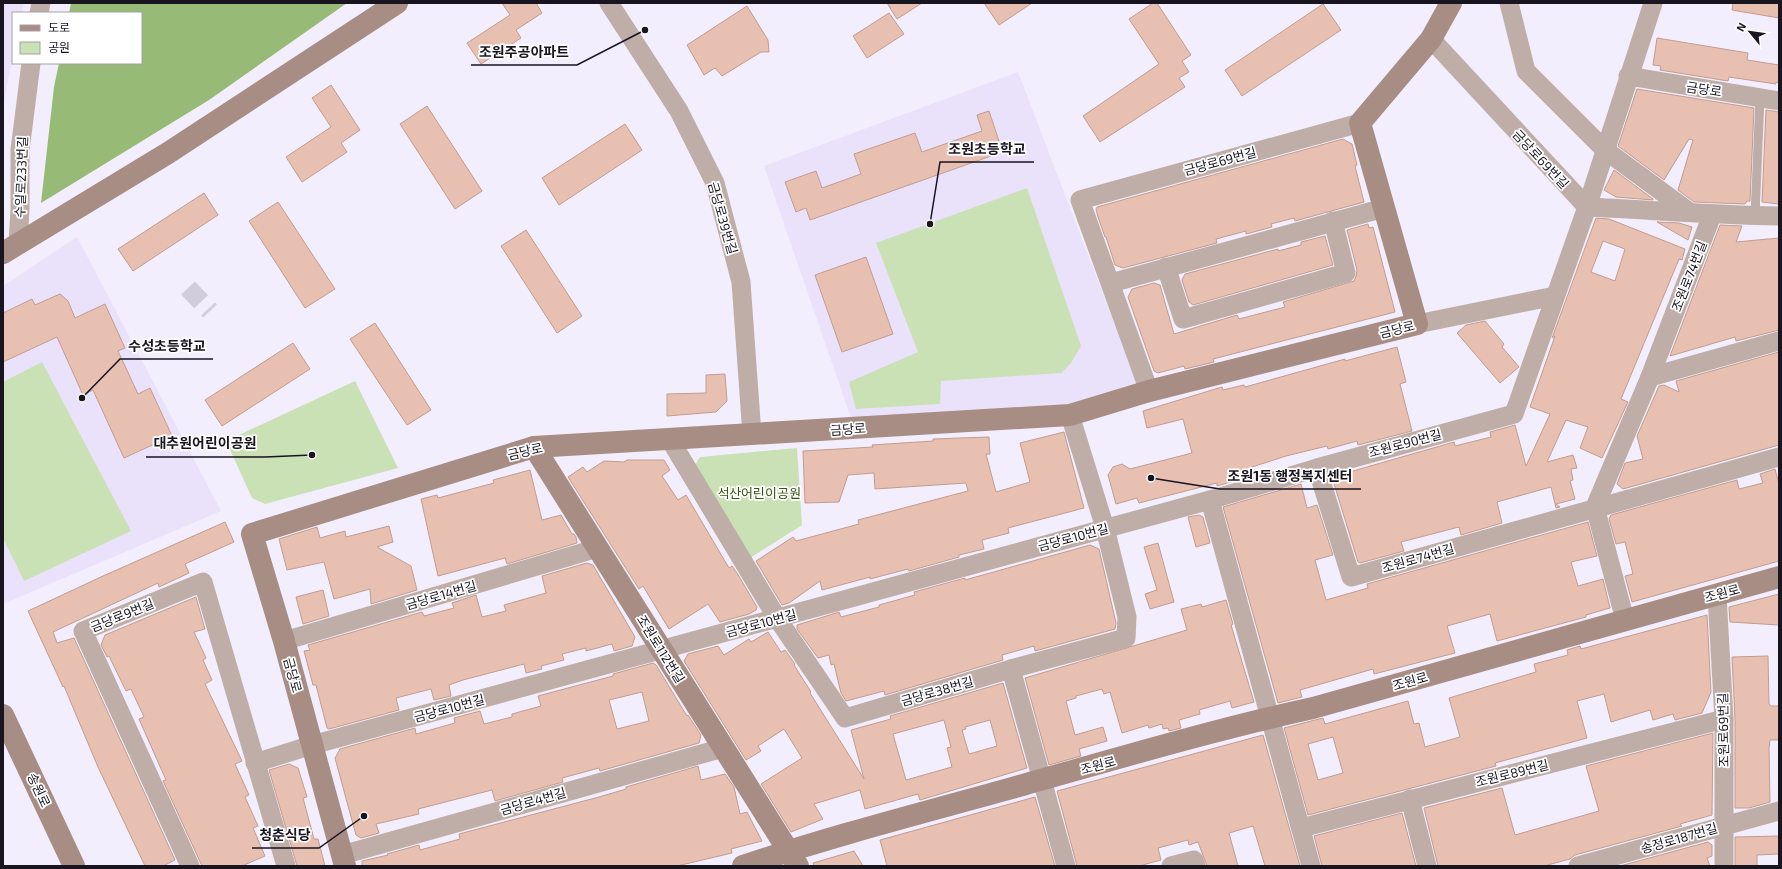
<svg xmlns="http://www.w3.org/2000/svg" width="1782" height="869" viewBox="0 0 1782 869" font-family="'Exo 2','Noto Sans KR',sans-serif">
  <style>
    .built { fill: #eae2fb }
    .green { fill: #c9e1b5 }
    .forest { fill: #97ba76 }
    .building { fill: #e8c0b2; stroke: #c29c8e; fill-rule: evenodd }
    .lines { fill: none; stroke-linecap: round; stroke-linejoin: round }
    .street-tunnel { stroke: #d2cddc; stroke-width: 19; stroke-dasharray: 19 10; stroke-linecap: butt }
    .lane { stroke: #bfaea7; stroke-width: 9 }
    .street { stroke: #bfaea7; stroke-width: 19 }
    .secondary { stroke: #a78d84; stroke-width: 22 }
    .labels { text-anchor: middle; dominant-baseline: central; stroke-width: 3.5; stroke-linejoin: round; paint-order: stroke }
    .street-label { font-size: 13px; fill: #181420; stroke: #fff }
    .park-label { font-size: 13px; fill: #355309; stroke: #fff }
    .leader { fill: none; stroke: #181420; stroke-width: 1.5 }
    .callout-dot { fill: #181420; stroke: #fff; stroke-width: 1.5 }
    .callout-label { font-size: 14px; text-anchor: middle; font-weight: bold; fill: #181420; stroke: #fff; stroke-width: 3.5; stroke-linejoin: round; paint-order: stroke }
  </style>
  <rect width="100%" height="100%" fill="#f3eefd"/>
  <!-- built -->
  <g class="built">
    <path d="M3 3H24L22 13H13V57L3 105Z"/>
    <path d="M1018 72 1139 388 1084 403 852 421 764 166Z"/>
    <path d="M77 237 221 511 3 604V286Z"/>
  </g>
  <!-- green -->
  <g class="green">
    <path d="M1027 188 1081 346 1071 363 1061 373 941 381 940 404 856 409 849 382 918 352 876 243Z"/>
    <path d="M42 362 131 531 24 581 3 538V382Z"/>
    <path d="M355 381 398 468 265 504 252 498 226 441Z"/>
    <path d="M797 448 802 525 750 558 695 465 700 457Z"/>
  </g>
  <!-- forest -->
  <path class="forest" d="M71 3H347L209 100 41 203 54 87 59 63H141V13H69Z"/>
  <!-- building -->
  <g class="building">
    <path d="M502 3H536L542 13 516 30 521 38 481 64 467 43 510 15Z"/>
    <path d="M887 3H922L897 19Z"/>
    <path d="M984 3H1032L999 25Z"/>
    <path d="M1153 3H1157L1191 55 1182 61 1189 72 1179 78 1185 87 1100 142 1083 116 1159 64 1129 19Z"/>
    <path d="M1733 3H1779V18L1732 10Z"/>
    <path d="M1323 4 1341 30 1242 96 1225 70Z"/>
    <path d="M747 6 768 40 769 52H761L722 76 715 68 704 75 687 45Z"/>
    <path d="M889 13 904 34 867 58 853 36Z"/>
    <path d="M1657 38 1748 53 1747 60 1779 65V83L1776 82V84L1729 77 1728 81 1660 70 1661 66 1653 65Z"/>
    <path d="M331 85 360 130 341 143 347 152 302 182 286 157 331 127 312 98Z"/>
    <path d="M1637 89 1754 108 1750 201H1747L1745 204 1694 202 1678 190 1693 140 1689 139 1664 180 1618 146Z"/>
    <path d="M427 106 482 191 455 209 400 124Z"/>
    <path d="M1766 110 1779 112V204L1762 202Z"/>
    <path d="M989 111 999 141 988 146 991 156 810 220 806 208 796 212 785 182 816 171 822 188 861 174 854 154 915 133 922 152 982 131 977 115Z"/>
    <path d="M625 124 642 150 559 205 542 178Z"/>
    <path d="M1343 139 1352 144 1357 165 1355 166 1364 202 1295 221 1294 218 1271 224 1272 227 1246 234V231L1216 239 1217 243 1123 268 1115 265 1106 237H1105L1098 217 1096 209 1097 207Z"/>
    <path d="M1614 170 1653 199V200L1616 197 1604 190Z"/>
    <path d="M204 193 218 215 133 271 118 249Z"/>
    <path d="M278 202 335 289 305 308 249 221Z"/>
    <path d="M1596 218 1609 219 1685 249 1682 260 1679 259 1621 399 1628 402 1602 458 1580 448 1588 427 1566 420 1547 462 1573 455 1577 468 1571 469 1573 480 1570 481 1575 499 1556 504 1560 507 1556 508 1551 487 1497 502 1502 523 1461 535 1459 527 1401 542 1404 551 1360 563 1358 562 1332 477 1454 442 1455 446 1491 437 1490 432 1515 425 1526 466 1550 414 1530 407 1555 336 1552 338ZM1603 241 1625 249 1615 281 1591 272Z"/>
    <path d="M1657 222 1679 223 1692 227 1688 240Z"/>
    <path d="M1368 224 1369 228 1373 227 1395 312 1213 359 1214 362 1185 369 1184 366 1158 373 1154 371 1128 297 1132 289 1154 283 1160 285 1174 334 1237 315 1239 319 1285 307 1283 302 1354 281 1356 276 1357 270 1347 230Z"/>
    <path d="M1720 225 1742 226 1736 242 1779 238V330L1736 341 1735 337 1670 356Z"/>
    <path d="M526 230 582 316 557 333 501 246Z"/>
    <path d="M1325 236 1333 265 1193 305 1189 302 1182 280 1185 274 1278 249V251L1301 245V242Z"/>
    <path d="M866 257 893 334 842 352 815 275Z"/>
    <path d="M60 294 68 301 75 318 105 304 125 348 118 351 138 394 150 388 172 436 124 458 93 390 83 395 57 337 3 362V313L32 299 35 305Z"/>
    <path d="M1485 321 1504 344 1502 347 1519 367 1500 383 1457 333 1466 325Z"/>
    <path d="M375 323 431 410 407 425 350 339Z"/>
    <path d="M293 343 310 369 222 426 205 400Z"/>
    <path d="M1397 347 1406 382 1400 384 1412 431 1358 445 1357 441 1328 449 1327 446 1286 456 1252 467 1254 475 1217 486V483L1139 503 1137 498 1116 504 1108 475 1113 467 1122 464 1130 469 1192 453 1183 419 1147 428 1143 411 1222 387 1223 390 1244 385 1245 387 1345 359V361Z"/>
    <path d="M1779 352V445L1623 489 1617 484 1625 463 1643 459 1637 436 1659 386 1664 385 1679 392 1676 381Z"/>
    <path d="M725 374 727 401 716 412 667 416V394L706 393V375Z"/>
    <path d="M1064 432 1084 508 1008 528 1009 533 982 540 984 549 959 555V557L909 571 908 569 870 579V577L822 590 820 581 789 603 782 605 756 561 793 537 796 541 859 524 858 520 968 491 966 483 875 489 874 473 848 475 839 502 805 503 803 451 873 447 872 445 933 441V439L989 437 990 454H986L996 492 1030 482 1020 443Z"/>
    <path d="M627 460H664L670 470 662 476 678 500 686 495 729 568 732 566 737 573 757 607 756 610 749 614 720 622 708 604 669 629 643 586 639 589 568 477 583 467 587 472 604 461 624 462Z"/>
    <path d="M1775 469 1779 484V561L1632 602 1625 576 1633 574 1625 542 1616 544 1609 519 1611 515 1737 480 1739 489 1763 483 1760 474Z"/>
    <path d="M530 470 542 520 561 515 572 534H574L576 537 577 543 507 564 505 558 438 576 421 499 437 495 438 498 494 483 493 480Z"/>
    <path d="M1301 484 1307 508 1317 505 1333 555 1315 560 1326 600 1368 588 1367 584 1588 522 1597 556 1571 562 1578 586 1603 579 1610 608 1586 615V617L1497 641 1490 614 1447 626 1455 653 1374 674 1373 669 1300 690 1302 697 1278 703 1223 507Z"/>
    <path d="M1199 515 1203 517 1210 543 1196 547 1188 517Z"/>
    <path d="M225 522 234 542 185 564 189 573 159 587 158 583 53 632 57 643 74 638 175 860 163 866H145L98 767 64 686 63 687 28 611 103 576Z"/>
    <path d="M389 526 393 542 377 547 411 566 417 590 371 604 370 589 334 599 324 562 287 570 279 539 317 527 320 538 345 531 346 537Z"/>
    <path d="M1158 543 1174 602 1150 609 1145 594 1157 590 1144 547Z"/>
    <path d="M1090 545 1099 549 1116 623 1115 629 1035 651 1034 646 1002 655 1003 660 885 695 884 691 846 701 841 693 834 664 831 665 829 655 818 658 797 629V625L820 618 839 612 841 617 879 607V605L915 595 914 592 965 578V580Z"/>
    <path d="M587 563 593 565 635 637 632 646 614 651 612 644 586 651V648L562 654 564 660 541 666 542 669 526 673 524 664 463 680 449 685 451 696 434 700 431 689 396 698 399 710 329 729 327 728 316 685H313L304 651 310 650 308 645 422 612 424 616 454 608 452 603 476 595 482 617 506 611 504 605 546 593 542 576Z"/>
    <path d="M323 590 329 616 303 624 296 597Z"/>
    <path d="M1779 594V625L1730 622 1729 607Z"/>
    <path d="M196 597 205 629 194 632 206 658 203 660 212 680 205 684 242 761 235 764 249 795 245 797 258 826 253 828 265 856 242 866H202L163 781 166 780 139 719 144 717 131 689 126 691 109 656 107 657 101 645 105 635Z"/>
    <path d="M1226 600 1233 624 1231 625 1254 702 1232 708 1230 701 1199 710 1200 714 1179 720 1181 728 1169 731 1168 728 1163 729 1162 724 1149 728 1148 725 1122 733 1110 692 1104 694 1102 689 1076 696V698L1066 701 1075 735 1103 727 1107 741 1079 749 1081 756 1049 765 1025 678 1187 630 1181 609 1201 604 1202 607Z"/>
    <path d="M1707 615 1711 692 1702 713 1675 720 1673 714 1653 720 1650 710 1611 722 1604 694 1577 701 1587 738 1495 763 1496 766 1308 815 1284 728 1323 718 1325 724 1408 701 1414 724 1419 723 1425 747 1460 737 1449 698 1536 672 1534 664 1568 655 1567 650 1580 646 1581 649ZM1333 737 1343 773 1318 780 1308 744Z"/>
    <path d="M768 632 781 652 785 650 795 664 794 665 811 692 810 693 864 779 851 730 891 719 890 716 1003 683 1027 768 920 800 918 794 865 809 860 790 814 804 823 819 791 832 761 784 802 758 784 729 758 746 761 751 746 760 684 661 688 654 718 646 724 655 749 639 751 642ZM944 720 951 747 947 748 952 767 906 780 893 734ZM990 720 997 746 969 754 962 730 966 729 965 727Z"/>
    <path d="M1768 656 1769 704 1771 706H1779V740H1770L1769 748 1770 802 1749 808H1735V719L1732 657Z"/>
    <path d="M653 663 656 665 687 716 688 715 701 735 699 743 600 771 599 768 562 778 563 782 495 801 492 790 418 809 419 814 376 824 379 833 361 838 356 835 335 758 340 749 415 728 416 734 455 723 454 718 480 711 484 724 512 717V714L541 706 538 696 613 676V674ZM642 692 649 721 617 729 609 700Z"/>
    <path d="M1713 733 1712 815 1680 824 1682 826 1575 855 1570 859 1544 866H1438L1424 808 1502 788 1515 835 1599 811 1586 766Z"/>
    <path d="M1263 735 1300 866H1265L1253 826 1229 833 1238 866H1207L1198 842 1189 845 1188 840 1158 848 1161 860 1139 866H1077L1057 791Z"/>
    <path d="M289 764 298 768 307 797 303 798 314 839H318L325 866H297L269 770Z"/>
    <path d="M698 766 701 780 725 774 734 787 740 814 747 812 762 841 731 849 732 853 677 866H362V861L388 855 387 854 419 845 420 850 460 839 459 834 599 797 626 789V787Z"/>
    <path d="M1035 797 1055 866H887L880 840Z"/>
    <path d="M1402 813 1416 866H1322L1314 836Z"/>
    <path d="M1779 836V854L1757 855V866H1735V837Z"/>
    <path d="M1708 842 1712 845V856L1707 858 1710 866H1620Z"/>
    <path d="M854 851 863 866H814L813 863Z"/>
  </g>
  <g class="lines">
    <!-- street-tunnel -->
    <path class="street-tunnel" d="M188 288 210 311"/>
    <!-- lane -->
    <path class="lane" d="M1755 215 1760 98"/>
    <!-- street -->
    <g class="street">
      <path d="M609 3 679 111 715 183 741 282 752 435"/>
      <path d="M1509 3 1526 71 1605 150 1688 211"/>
      <path d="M39 13 41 3"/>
      <path d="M1431 39 1587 207C1651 210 1715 215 1779 216"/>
      <path d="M1628 76 1779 101"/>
      <path d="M18 243 20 210V150L31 63"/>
      <path d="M1166 267 1183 319 1346 273 1333 221"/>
      <path d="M1111 283 1384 208"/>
      <path d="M1417 324 1555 296"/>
      <path d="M1650 377 1779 341"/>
      <path d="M1149 391 1080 200 1360 123"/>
      <path d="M669 438 777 618 845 718 1011 669 1126 638 1127 617 1105 528 1070 415"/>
      <path d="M1317 468 1351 577 1779 457"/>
      <path d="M1210 500 1311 866"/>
      <path d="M1717 595 1724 719V866"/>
      <path d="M1625 620 1595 507 1650 377 1712 215"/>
      <path d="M284 641 598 548"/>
      <path d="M1011 669 1066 866"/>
      <path d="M255 763 312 745 1210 500 1317 468 1514 414 1587 207 1653 3"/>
      <path d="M1410 799 1427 866"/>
      <path d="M1301 828 1724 719"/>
      <path d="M342 855 723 748"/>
      <path d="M190 866 83 631 203 582 286 866"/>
      <path d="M1171 866 1194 860 1196 866"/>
      <path d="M1578 866 1779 811"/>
    </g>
    <!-- secondary -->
    <g class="secondary">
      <path d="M3 253 168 153 397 3"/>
      <path d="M534 447 798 866"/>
      <path d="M3 715 74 866"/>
      <path d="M345 866 284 641 252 534 534 447 1070 415 1149 391 1417 324 1360 123 1431 39 1451 3"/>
      <path d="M743 866C832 836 922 813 1012 788 1112 760 1212 730 1313 708L1779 577"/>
    </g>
  </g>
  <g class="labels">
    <!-- street labels -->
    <g class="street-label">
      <text transform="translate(1704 89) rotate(9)">금당로</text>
      <text transform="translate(1541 159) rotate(47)">금당로69번길</text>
      <text transform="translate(1220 161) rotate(-15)">금당로69번길</text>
      <text transform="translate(21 177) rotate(-88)">수일로233번길</text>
      <text transform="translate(723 218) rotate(74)">금당로39번길</text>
      <text transform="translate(1689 276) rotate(-69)">조원로74번길</text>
      <text transform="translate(1397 329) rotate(-14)">금당로</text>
      <text transform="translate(848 429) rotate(-4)">금당로</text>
      <text transform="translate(1405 443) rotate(-15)">조원로90번길</text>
      <text transform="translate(525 451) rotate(-13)">금당로</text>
      <text transform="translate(1073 537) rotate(-15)">금당로10번길</text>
      <text transform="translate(1418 558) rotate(-16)">조원로74번길</text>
      <text transform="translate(1722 593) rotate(-15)">조원로</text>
      <text transform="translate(441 595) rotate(-16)">금당로14번길</text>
      <text transform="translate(122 615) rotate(-22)">금당로9번길</text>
      <text transform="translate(761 623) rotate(-15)">금당로10번길</text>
      <text transform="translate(661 649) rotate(58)">조원로112번길</text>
      <text transform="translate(293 675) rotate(75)">금당로</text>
      <text transform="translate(1410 681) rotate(-16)">조원로</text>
      <text transform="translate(937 691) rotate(-16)">금당로38번길</text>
      <text transform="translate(449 708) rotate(-15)">금당로10번길</text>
      <text transform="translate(1723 730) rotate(-91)">조원로69번길</text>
      <text transform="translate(1098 765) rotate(-15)">조원로</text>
      <text transform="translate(1512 773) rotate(-14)">조원로89번길</text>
      <text transform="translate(39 790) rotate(65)">송원로</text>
      <text transform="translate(533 801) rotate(-16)">금당로4번길</text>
      <text transform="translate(1679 838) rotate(-16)">송정로187번길</text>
    </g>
    <!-- park labels -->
    <g class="park-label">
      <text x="759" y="493">석산어린이공원</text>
    </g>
  </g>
  <!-- callouts -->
  <path class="leader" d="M645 30L577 65H471M930 224L940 162H1034M82 398L120 359H213M312 455L265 457H146M1151 478L1220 489H1361M364 816L319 848H252"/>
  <g class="callout-dot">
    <circle cx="645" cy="30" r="4"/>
    <circle cx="930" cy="224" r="4"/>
    <circle cx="82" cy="398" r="4"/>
    <circle cx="312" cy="455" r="4"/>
    <circle cx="1151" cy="478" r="4"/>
    <circle cx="364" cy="816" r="4"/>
  </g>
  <g class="callout-label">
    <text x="524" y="57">조원주공아파트</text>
    <text x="987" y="154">조원초등학교</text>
    <text x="167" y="351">수성초등학교</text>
    <text x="205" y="448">대추원어린이공원</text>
    <text x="1290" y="481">조원1동 행정복지센터</text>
    <text x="285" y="840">청춘식당</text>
  </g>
  <!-- border -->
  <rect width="1782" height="869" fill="none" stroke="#181420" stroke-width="8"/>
  <!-- legend -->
  <rect x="12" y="12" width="130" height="52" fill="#ffffff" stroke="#a3a1a6"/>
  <rect x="20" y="25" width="20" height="6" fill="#a78d84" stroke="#a3a1a6"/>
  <text x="48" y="32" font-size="12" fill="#181420">도로</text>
  <rect x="20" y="42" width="20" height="12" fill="#c9e1b5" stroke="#a3a1a6"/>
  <text x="48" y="52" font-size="12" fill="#181420">공원</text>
  <!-- north arrow -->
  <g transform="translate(1750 32) rotate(299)" stroke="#ffffff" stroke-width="3" paint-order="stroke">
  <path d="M0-3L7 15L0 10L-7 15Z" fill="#181420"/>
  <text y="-6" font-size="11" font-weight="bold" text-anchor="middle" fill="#181420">N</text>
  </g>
</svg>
